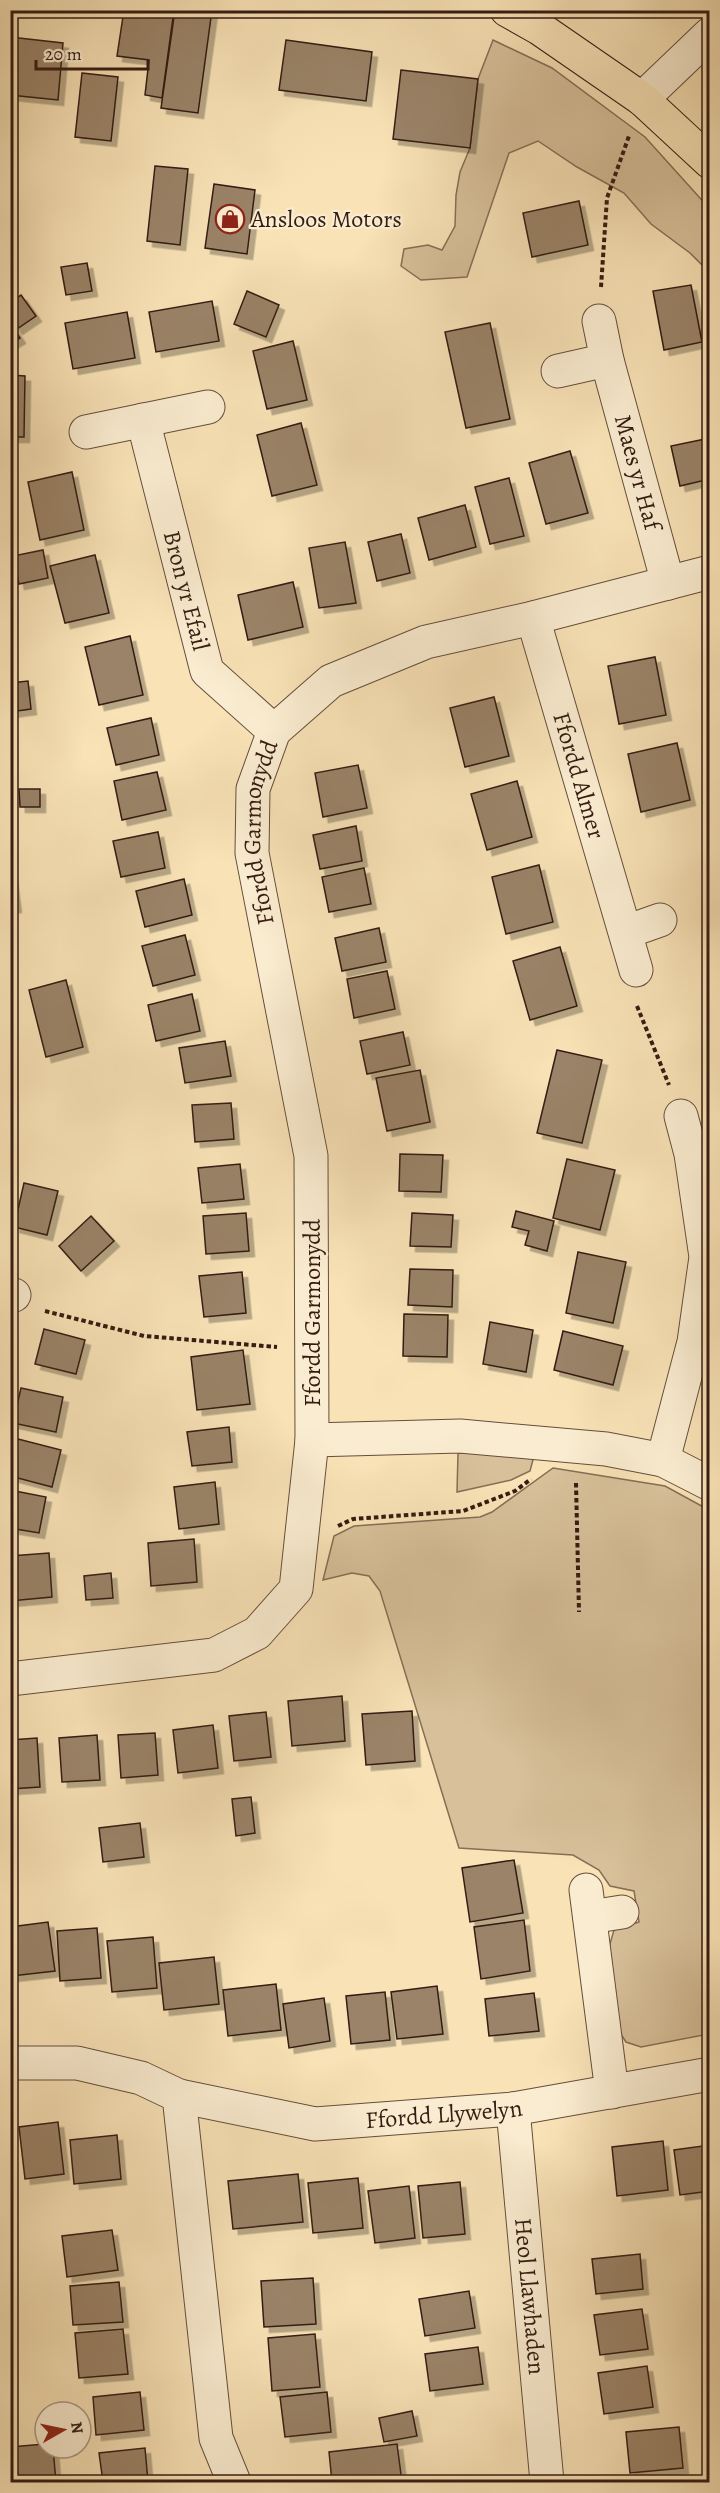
<svg xmlns="http://www.w3.org/2000/svg" width="720" height="2493" viewBox="0 0 720 2493" font-family="Alegreya,serif">
  <style>
    .green { fill: #d7c09a; stroke: #866e56; stroke-width: 1.5 }
    .building { fill: #9a8367; stroke: #341c12; stroke-width: 1.5; filter: url(#shadow) }
    .lines { fill: none; stroke-linecap: round; stroke-linejoin: round }
    .street-casing { stroke: #654e3b; stroke-width: 35 }
    .primary-casing { stroke: #341c12; stroke-width: 35 }
    .path { stroke: #341c12; stroke-width: 4; stroke-dasharray: 4.5 3; stroke-linecap: butt }
    .street { stroke: #faecd0; stroke-width: 33 }
    .primary { stroke: #f8e2b6; stroke-width: 33 }
    .labels { text-anchor: middle; dominant-baseline: central; stroke-width: 4.5; stroke-linejoin: round; paint-order: stroke }
    .poi-label { font-size: 24px; fill: #341c12; stroke: #faecd0; text-anchor: start }
    .street-label { font-size: 24px; fill: #341c12; stroke: #faecd0 }
  </style>
  <defs>
    <filter id="shadow"><feDropShadow dx="5.5" dy="5.5" stdDeviation="0" flood-color="#0004"/></filter>
  </defs>
  <rect width="100%" height="100%" fill="#f8e2b6"/>
  <filter id="stains"><feTurbulence type="fractalNoise" baseFrequency=".00333" numOctaves="4"/><feColorMatrix values="0 0 0 0 .2 0 0 0 0 .09 0 0 0 0 .02 0 0 0 .5 -.17"/></filter>
  <radialGradient id="worn" r=".72"><stop offset=".6" stop-color="#630" stop-opacity="0"/><stop offset="1" stop-color="#630" stop-opacity=".3"/></radialGradient>
  <!-- green -->
  <g class="green">
    <path d="M493 40 552 68 645 137 709 208V272L690 253 651 224 624 193 577 167 538 141 509 153 467 277 421 280 401 266 404 249 428 245 442 250 455 226 456 195 460 172 470 148 478 79Z"/>
    <path d="M497 1452 534 1456 530 1471 511 1480 457 1492 458 1453Z"/>
    <path d="M553 1468 665 1486 709 1510 710 1740 707 1741 710 1768 709 2034 641 2047 626 2042 619 2031 607 1954 614 1930 639 1922 634 1891 610 1886 599 1870 573 1855 459 1848 380 1591 369 1576 352 1573 323 1580 334 1536 354 1526 480 1517 492 1512Z"/>
  </g>
  <!-- building -->
  <g class="building">
    <path d="M124 10H174L162 98 145 95 149 60 117 56Z"/>
    <path d="M175 10H212L198 113 161 108Z"/>
    <path d="M10 37 63 43 58 100 10 95Z"/>
    <path d="M286 40 372 52 366 101 279 90Z"/>
    <path d="M401 70 478 79 470 148 393 139Z"/>
    <path d="M82 73 118 77 111 141 75 137Z"/>
    <path d="M155 166 188 169 180 245 147 241Z"/>
    <path d="M214 184 255 190 247 254 205 248Z"/>
    <path d="M579 201 588 245 532 257 523 213Z"/>
    <path d="M87 263 92 291 66 295 61 267Z"/>
    <path d="M691 285 702 342 664 350 653 291Z"/>
    <path d="M247 291 279 305 266 337 234 324Z"/>
    <path d="M21 295 36 316 17 329 10 319V303Z"/>
    <path d="M212 301 219 341 156 352 149 312Z"/>
    <path d="M127 312 135 358 73 369 65 323Z"/>
    <path d="M10 323 20 338 10 344Z"/>
    <path d="M490 323 510 419 466 428 445 332Z"/>
    <path d="M293 341 307 400 267 409 253 351Z"/>
    <path d="M10 375 25 376 24 437H10Z"/>
    <path d="M301 423 317 485 272 496 257 435Z"/>
    <path d="M710 438V479L680 486 671 446Z"/>
    <path d="M570 451 588 513 546 524 529 463Z"/>
    <path d="M72 472 84 530 40 540 28 482Z"/>
    <path d="M509 478 524 536 490 544 475 487Z"/>
    <path d="M465 505 476 547 429 560 418 518Z"/>
    <path d="M401 534 410 573 377 581 368 542Z"/>
    <path d="M345 542 356 603 319 608 309 548Z"/>
    <path d="M43 550 48 578 19 584 13 556Z"/>
    <path d="M95 555 109 613 65 623 50 566Z"/>
    <path d="M293 582 303 627 248 640 238 595Z"/>
    <path d="M130 636 143 695 99 705 85 647Z"/>
    <path d="M655 657 666 715 619 724 608 666Z"/>
    <path d="M28 681 31 709 10 712V683Z"/>
    <path d="M494 697 509 756 465 767 450 708Z"/>
    <path d="M151 718 159 755 116 765 107 728Z"/>
    <path d="M677 743 690 800 641 812 628 754Z"/>
    <path d="M358 765 367 808 323 817 315 773Z"/>
    <path d="M157 772 166 810 122 820 114 781Z"/>
    <path d="M517 781 532 837 487 850 471 794Z"/>
    <path d="M19 789H40V807H20Z"/>
    <path d="M710 820V845L704 821Z"/>
    <path d="M356 826 362 861 320 869 313 835Z"/>
    <path d="M158 832 165 868 121 877 113 841Z"/>
    <path d="M10 862 16 907 10 908Z"/>
    <path d="M539 865 553 922 506 934 492 877Z"/>
    <path d="M364 868 371 904 329 912 322 877Z"/>
    <path d="M184 879 192 915 145 927 136 891Z"/>
    <path d="M379 928 386 962 342 971 335 938Z"/>
    <path d="M185 935 195 975 153 986 142 946Z"/>
    <path d="M560 947 577 1006 530 1020 513 961Z"/>
    <path d="M387 971 395 1009 354 1018 347 979Z"/>
    <path d="M66 980 83 1047 46 1057 29 990Z"/>
    <path d="M192 994 200 1031 156 1041 148 1005Z"/>
    <path d="M403 1032 410 1065 367 1074 360 1041Z"/>
    <path d="M225 1041 231 1076 185 1083 179 1048Z"/>
    <path d="M557 1050 602 1060 582 1143 537 1133Z"/>
    <path d="M420 1070 430 1122 387 1131 376 1078Z"/>
    <path d="M231 1103 234 1139 195 1142 192 1105Z"/>
    <path d="M400 1154 443 1155 441 1192 399 1191Z"/>
    <path d="M567 1159 615 1170 600 1230 553 1218Z"/>
    <path d="M240 1164 244 1199 202 1203 198 1168Z"/>
    <path d="M24 1183 58 1191 47 1235 14 1227Z"/>
    <path d="M516 1211 554 1221 547 1251 525 1245 529 1231 512 1227Z"/>
    <path d="M246 1213 249 1251 206 1254 203 1216Z"/>
    <path d="M412 1213 453 1215 451 1247 410 1246Z"/>
    <path d="M91 1216 114 1241 81 1271 59 1246Z"/>
    <path d="M578 1252 626 1262 613 1323 566 1313Z"/>
    <path d="M410 1269 453 1270 452 1307 408 1305Z"/>
    <path d="M242 1272 246 1313 204 1317 199 1276Z"/>
    <path d="M404 1314 448 1315 447 1357 403 1356Z"/>
    <path d="M490 1322 533 1330 526 1372 483 1364Z"/>
    <path d="M44 1329 85 1340 76 1374 35 1364Z"/>
    <path d="M563 1331 623 1346 613 1385 554 1370Z"/>
    <path d="M243 1350 250 1404 197 1410 191 1357Z"/>
    <path d="M21 1388 63 1397 56 1432 13 1423Z"/>
    <path d="M229 1427 232 1462 192 1466 187 1432Z"/>
    <path d="M18 1439 61 1450 52 1487 10 1476V1467Z"/>
    <path d="M215 1482 219 1524 179 1529 174 1487Z"/>
    <path d="M10 1490 46 1497 39 1533 10 1528Z"/>
    <path d="M194 1539 197 1582 151 1586 148 1543Z"/>
    <path d="M49 1553 52 1597 10 1601V1556Z"/>
    <path d="M111 1573 113 1598 86 1600 84 1576Z"/>
    <path d="M342 1696 345 1741 292 1746 288 1701Z"/>
    <path d="M412 1711 415 1761 366 1765 362 1714Z"/>
    <path d="M266 1712 271 1757 234 1761 229 1716Z"/>
    <path d="M213 1725 218 1768 178 1773 173 1730Z"/>
    <path d="M155 1733 158 1775 121 1778 118 1735Z"/>
    <path d="M97 1735 100 1780 62 1782 59 1738Z"/>
    <path d="M37 1738 40 1787 10 1789V1740Z"/>
    <path d="M251 1797 255 1833 236 1836 232 1799Z"/>
    <path d="M140 1823 144 1857 103 1862 99 1828Z"/>
    <path d="M514 1860 523 1913 470 1922 462 1868Z"/>
    <path d="M524 1920 530 1971 481 1979 474 1927Z"/>
    <path d="M48 1922 55 1971 12 1976 10 1927Z"/>
    <path d="M97 1928 101 1978 60 1981 57 1931Z"/>
    <path d="M153 1937 157 1988 112 1992 107 1941Z"/>
    <path d="M214 1957 219 2004 164 2010 159 1963Z"/>
    <path d="M276 1984 281 2030 228 2036 223 1990Z"/>
    <path d="M437 1986 443 2034 397 2039 391 1992Z"/>
    <path d="M385 1992 390 2040 351 2044 346 1996Z"/>
    <path d="M534 1993 539 2031 489 2036 485 1999Z"/>
    <path d="M324 1998 330 2041 289 2048 283 2004Z"/>
    <path d="M58 2122 64 2174 25 2179 19 2127Z"/>
    <path d="M117 2135 121 2179 74 2184 70 2140Z"/>
    <path d="M663 2141 668 2190 617 2196 612 2147Z"/>
    <path d="M710 2145V2191L680 2195 674 2150Z"/>
    <path d="M298 2174 303 2222 233 2229 228 2181Z"/>
    <path d="M358 2178 363 2228 313 2233 308 2183Z"/>
    <path d="M460 2182 465 2234 423 2238 418 2186Z"/>
    <path d="M409 2186 415 2238 375 2243 368 2191Z"/>
    <path d="M112 2230 118 2270 67 2277 62 2236Z"/>
    <path d="M640 2254 643 2289 596 2294 592 2259Z"/>
    <path d="M313 2278 316 2324 264 2327 261 2281Z"/>
    <path d="M119 2282 123 2322 73 2325 70 2286Z"/>
    <path d="M469 2291 475 2328 425 2336 419 2299Z"/>
    <path d="M642 2309 648 2349 600 2355 594 2315Z"/>
    <path d="M123 2329 128 2374 79 2378 75 2333Z"/>
    <path d="M315 2334 320 2387 272 2391 268 2338Z"/>
    <path d="M478 2347 483 2384 430 2391 425 2354Z"/>
    <path d="M647 2366 653 2407 604 2414 598 2373Z"/>
    <path d="M140 2392 144 2430 96 2435 93 2397Z"/>
    <path d="M327 2392 331 2432 285 2437 280 2397Z"/>
    <path d="M412 2411 417 2436 384 2442 379 2418Z"/>
    <path d="M679 2427 683 2468 630 2473 626 2432Z"/>
    <path d="M45 2444V2448H53L56 2482H10V2447Z"/>
    <path d="M397 2444 402 2482H332L329 2452Z"/>
    <path d="M145 2448 148 2482H103L99 2453Z"/>
  </g>
  <g class="lines">
    <!-- street casing -->
    <g class="street-casing">
      <g id="street">
        <path d="M642 99 710 34"/>
        <path id="s1" d="M599 321 607 360 668 583"/>
        <path d="M558 371 607 360"/>
        <path id="s2" d="M143 420 207 671 274 731"/>
        <path d="M86 432 208 407"/>
        <path id="s3" d="M533 618 636 970"/>
        <path d="M626 932 660 920"/>
        <path d="M10 1294 14 1295"/>
        <path d="M312 1440 460 1436 606 1449 663 1460 710 1484"/>
        <path d="M663 1460 694 1342 706 1257 691 1154 681 1116"/>
        <path id="s4" d="M10 1679 214 1655 257 1633 296 1589 312 1440 311 1156 252 853 253 789 274 731 331 681 426 642 533 618 710 572"/>
        <path d="M586 1890 612 2092"/>
        <path d="M590 1917 622 1912"/>
        <path d="M10 2063H77L141 2078 179 2096 216 2438 234 2482"/>
        <path id="s5" d="M179 2096 315 2124 513 2109 710 2074"/>
        <path id="s6" d="M513 2109 547 2482"/>
      </g>
    </g>
    <!-- primary casing -->
    <g class="primary-casing">
      <path id="primary" d="M507 10 539 28 642 99 710 162"/>
    </g>
    <!-- path -->
    <g class="path">
      <path d="M601 287 607 198 629 136"/>
      <path d="M637 1006 669 1085"/>
      <path d="M45 1311 144 1336 277 1347"/>
      <path d="M576 1483 579 1612"/>
      <path d="M338 1526 353 1519 463 1511 515 1491 531 1479"/>
    </g>
    <!-- street -->
    <use href="#street" class="street"/>
    <!-- primary -->
    <use href="#primary" class="primary"/>
  </g>
  <!-- icons -->
  <defs>
    <g id="shop-ring" transform="scale(1.5)"><circle r="9.5" fill="#faecd0" stroke="#8f2418" stroke-width="1.5"/><path d="M-5-2.5h2.3a2.7 3.5 0 0 1 5.4 0H5L5.5 6h-11ZM-1.5-2.5h3a1.5 2.3 0 0 0-3 0Z" fill="#8f2418"/></g>
  </defs>
  <g fill-rule="evenodd">
    <use href="#shop-ring" x="230" y="219"/>
  </g>
  <g class="labels">
    <!-- poi labels -->
    <g class="poi-label">
      <text x="251" y="219">Ansloos Motors</text>
    </g>
    <!-- street labels -->
    <g class="street-label">
      <text stroke="none"><textPath href="#s1" startOffset="156">Maes yr Haf</textPath></text>
      <text stroke="none"><textPath href="#s2" startOffset="176">Bron yr Efail</textPath></text>
      <text stroke="none"><textPath href="#s3" startOffset="164">Ffordd Almer</textPath></text>
      <text stroke="none"><textPath href="#s4" startOffset="1076">Ffordd Garmonydd</textPath></text>
      <text transform="translate(312 1313) rotate(-90)">Ffordd Garmonydd</text>
      <text stroke="none"><textPath href="#s5" startOffset="268">Ffordd Llywelyn</textPath></text>
      <text stroke="none"><textPath href="#s6" startOffset="188">Heol Llawhaden</textPath></text>
    </g>
  </g>
  <!-- margin -->
  <rect width="720" height="2493" fill="none" stroke="#f8e2b6" stroke-width="36"/>
  <rect x="12" y="12" width="696" height="2469" fill="none" stroke="#341c12" stroke-width="3"/>
  <rect x="18" y="18" width="684" height="2457" fill="none" stroke="#341c12" stroke-width="1.5"/>
  <!-- north arrow -->
  <g transform="translate(63 2430) rotate(81)"><circle r="28" fill="#faecd0" stroke="#ab9984" stroke-width="1.5"/>
  <path d="M0-4.5L10 22L0 15L-10 22Z" fill="#8f2418"/>
  <text y="-9" font-size="16" font-weight="bold" text-anchor="middle" fill="#341c12">N</text>
  </g>
  <!-- scale -->
  <path d="M36 60v9h112v-9" fill="none" stroke="#341c12" stroke-width="3"/>
  <text x="45" y="60" font-size="18" fill="#341c12" stroke="#faecd0" stroke-width="4.5" paint-order="stroke">20 m</text>
  <rect width="100%" height="100%" filter="url(#stains)"/>
  <rect width="100%" height="100%" fill="url(#worn)"/>
</svg>
